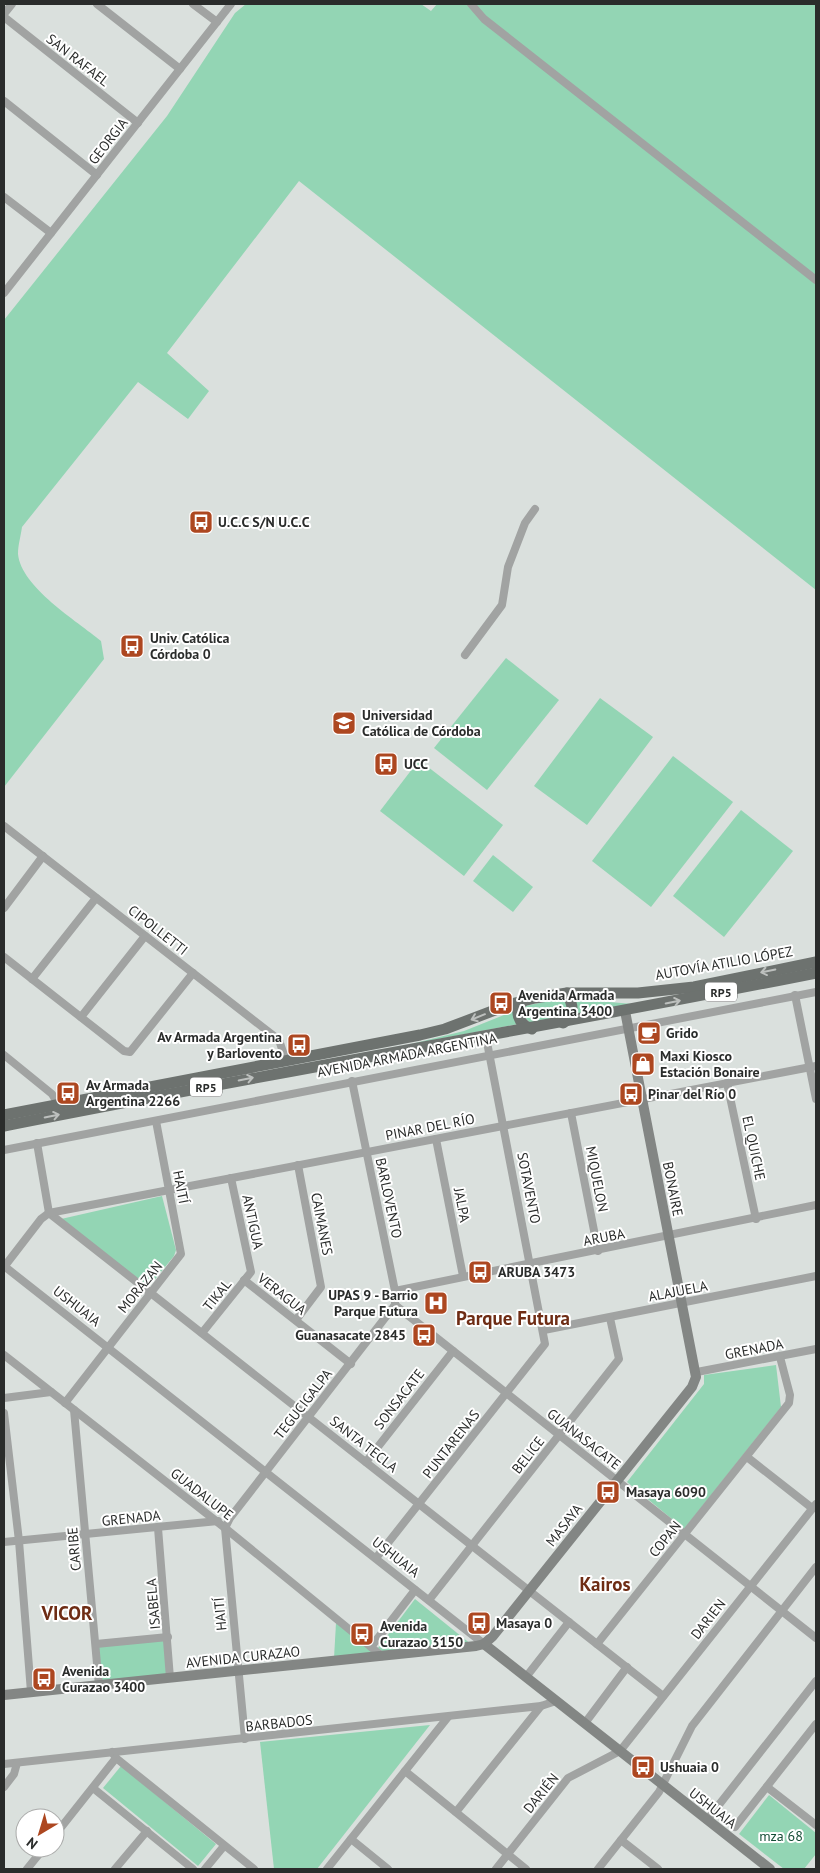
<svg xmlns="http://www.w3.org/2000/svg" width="820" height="1873" viewBox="0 0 820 1873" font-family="'PT Sans',sans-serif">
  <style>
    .green { fill: #93d5b4 }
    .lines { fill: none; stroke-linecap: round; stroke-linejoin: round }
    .street { stroke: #a1a3a2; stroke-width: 8 }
    .secondary { stroke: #838684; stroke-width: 10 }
    .primary { stroke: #6d726f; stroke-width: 11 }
    .oneway { stroke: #bdc0be }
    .labels { text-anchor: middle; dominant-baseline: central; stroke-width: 4; stroke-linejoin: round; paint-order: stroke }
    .shield { fill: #fff; stroke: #6a6b6b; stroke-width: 1 }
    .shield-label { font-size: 12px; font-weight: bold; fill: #2a2c2b }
    .street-label { font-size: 14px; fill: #2a2c2b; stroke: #fff }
    .poi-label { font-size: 14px; font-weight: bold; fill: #2a2c2b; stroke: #fff; text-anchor: start }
    .park-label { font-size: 14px; fill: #134c35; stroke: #fff }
    .district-label { font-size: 19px; font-weight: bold; fill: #6e2c14; stroke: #fff }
  </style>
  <rect width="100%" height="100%" fill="#dae0dd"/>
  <!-- green -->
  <g class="green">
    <path d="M246 4H421L431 11 437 4H816V590L299 181 167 353 209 391 188 419 138 382 22 527C21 535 18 545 18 554 21 587 77 621 101 641L104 659 4 787V320L167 116 235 13Z"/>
    <path d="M506 658 559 700 487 790 434 748Z"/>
    <path d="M600 698 653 737 587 825 534 786Z"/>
    <path d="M673 756 733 802 651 907 592 861Z"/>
    <path d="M419 760 503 825 464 876 380 811Z"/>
    <path d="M741 810 793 851 724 937 673 896Z"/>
    <path d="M493 855 533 887 513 912 473 881Z"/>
    <path d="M563 998 569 1002 566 1015 530 1023 521 1013 525 1006Z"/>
    <path d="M574 999 633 1004 576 1016Z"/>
    <path d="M514 1011 518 1024 407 1045 464 1031Z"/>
    <path d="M162 1196 176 1250 174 1256 147 1289 61 1219Z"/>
    <path d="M776 1365 781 1407 684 1529 627 1482 704 1384V1375Z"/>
    <path d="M415 1599 472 1645 383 1652 378 1648Z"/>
    <path d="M336 1623 375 1653 334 1658Z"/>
    <path d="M166 1640 169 1676 101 1683 97 1646Z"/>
    <path d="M430 1725 317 1869H274L260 1742Z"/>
    <path d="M121 1766 216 1844 198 1866 103 1788Z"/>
    <path d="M769 1795 816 1833V1854L804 1869H784L739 1834Z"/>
  </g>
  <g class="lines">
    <!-- street -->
    <g class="street">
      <path d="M97 4 180 69"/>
      <path d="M193 4 217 22"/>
      <path d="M471 4 484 19 816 280"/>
      <path d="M4 14 12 4"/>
      <path d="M4 17 138 123"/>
      <path d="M4 101 97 175"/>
      <path d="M4 197 51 233"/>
      <path d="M4 293 231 4"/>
      <path d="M465 655 502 605 508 567 525 523 535 509"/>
      <path d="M4 826 279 1040 286 1061"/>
      <path d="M4 908 43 856"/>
      <path d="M4 957 124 1051 130 1052 193 973"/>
      <path d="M32 979 96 898"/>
      <path d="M795 995 816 1099"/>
      <path d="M81 1017 145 936"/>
      <path d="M4 1055 52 1094 58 1104"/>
      <path d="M727 1083 756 1219"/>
      <path d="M571 1113 598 1251"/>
      <path d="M436 1139 463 1276"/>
      <path d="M37 1143 49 1213"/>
      <path d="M4 1150 816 992"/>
      <path d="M49 1213 663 1696"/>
      <path d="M4 1266 484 1644"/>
      <path d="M4 1267 41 1219 49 1213 816 1066"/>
      <path d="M244 1280 351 1364"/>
      <path d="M395 1291 816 1205"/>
      <path d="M395 1305 816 1638"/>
      <path d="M296 1320 321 1287 298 1165"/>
      <path d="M544 1330 816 1276"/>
      <path d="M202 1333 251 1272 231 1178"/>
      <path d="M4 1355 225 1528 382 1656"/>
      <path d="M697 1372 816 1349"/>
      <path d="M4 1398 51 1392"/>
      <path d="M65 1403 181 1254 156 1121"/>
      <path d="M74 1410 99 1686"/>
      <path d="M4 1413 19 1541 31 1692"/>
      <path d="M747 1457 812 1508"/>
      <path d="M366 1462 453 1351"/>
      <path d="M158 1528 170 1678"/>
      <path d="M4 1542 218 1521"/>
      <path d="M376 1558 545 1344 486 1037"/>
      <path d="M429 1600 619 1359 610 1318"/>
      <path d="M96 1644 168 1637"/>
      <path d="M597 1644 789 1403 790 1395 780 1357"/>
      <path d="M371 1647 415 1590"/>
      <path d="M526 1677 569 1622"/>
      <path d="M585 1723 627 1667"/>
      <path d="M245 1739 225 1528 230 1518 395 1305V1291L352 1081"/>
      <path d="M112 1752 116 1758 254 1869"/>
      <path d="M4 1764 541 1706 556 1701"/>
      <path d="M405 1771 526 1869"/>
      <path d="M4 1787 14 1774 17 1763"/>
      <path d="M767 1787 816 1825"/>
      <path d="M93 1788 193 1869"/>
      <path d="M456 1812 541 1706"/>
      <path d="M707 1820 816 1681"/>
      <path d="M735 1827 816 1724"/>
      <path d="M55 1835 116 1758"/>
      <path d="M351 1839 388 1869"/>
      <path d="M621 1840 658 1869"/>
      <path d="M27 1869 44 1848"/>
      <path d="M115 1869 147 1831"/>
      <path d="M205 1869 224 1846"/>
      <path d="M327 1869 448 1717"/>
      <path d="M496 1869 568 1778 620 1751 816 1504"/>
      <path d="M598 1869 659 1792 692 1726 816 1567"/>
    </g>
    <!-- secondary -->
    <g class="secondary">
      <path d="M484 1644 770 1869"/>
      <path d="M4 1695 476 1646 484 1644 493 1636 692 1387 696 1377 625 1011"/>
    </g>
    <!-- primary -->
    <g class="primary">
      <path d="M524 1000C513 1011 518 1024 532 1029"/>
      <path d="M563 1023C576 1015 573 1005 567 993"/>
      <path d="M4 1115 420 1035 445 1029 511 1004 535 998 567 993H638L694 987 816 962"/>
      <path d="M4 1126C274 1072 546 1027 816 973"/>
    </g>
  </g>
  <!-- one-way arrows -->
  <defs><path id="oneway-shaft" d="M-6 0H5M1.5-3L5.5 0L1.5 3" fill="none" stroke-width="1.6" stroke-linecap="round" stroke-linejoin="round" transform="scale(1.25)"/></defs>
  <g class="oneway">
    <use href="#oneway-shaft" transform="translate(768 971) rotate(168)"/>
    <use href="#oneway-shaft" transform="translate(673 1002) rotate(-11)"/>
    <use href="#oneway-shaft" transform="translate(478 1017) rotate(158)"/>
    <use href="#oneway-shaft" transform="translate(246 1079) rotate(-11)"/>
    <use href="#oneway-shaft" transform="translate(52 1116) rotate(-11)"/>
  </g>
  <!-- icons -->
  <defs>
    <g id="bus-square" transform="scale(1.25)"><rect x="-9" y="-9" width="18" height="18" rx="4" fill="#ad4720" stroke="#fff"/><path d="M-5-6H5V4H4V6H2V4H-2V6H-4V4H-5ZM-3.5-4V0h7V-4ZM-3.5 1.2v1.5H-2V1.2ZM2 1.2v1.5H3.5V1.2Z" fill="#fff"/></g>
    <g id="university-square" transform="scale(1.25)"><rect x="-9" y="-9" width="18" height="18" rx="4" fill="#ad4720" stroke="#fff"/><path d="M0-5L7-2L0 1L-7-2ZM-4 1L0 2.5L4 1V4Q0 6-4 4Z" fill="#fff"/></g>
    <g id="cafe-square" transform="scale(1.25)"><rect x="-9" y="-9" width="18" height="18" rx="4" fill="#ad4720" stroke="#fff"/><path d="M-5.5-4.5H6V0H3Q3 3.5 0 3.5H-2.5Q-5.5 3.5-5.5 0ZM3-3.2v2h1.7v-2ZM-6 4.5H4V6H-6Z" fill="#fff"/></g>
    <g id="shop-square" transform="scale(1.25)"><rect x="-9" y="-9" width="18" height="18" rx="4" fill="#ad4720" stroke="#fff"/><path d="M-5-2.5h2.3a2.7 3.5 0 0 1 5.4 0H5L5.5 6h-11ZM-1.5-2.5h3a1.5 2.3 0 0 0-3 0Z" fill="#fff"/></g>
    <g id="hospital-square" transform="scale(1.25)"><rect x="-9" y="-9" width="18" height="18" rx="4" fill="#ad4720" stroke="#fff"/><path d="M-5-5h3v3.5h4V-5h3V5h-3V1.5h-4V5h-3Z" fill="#fff"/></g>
  </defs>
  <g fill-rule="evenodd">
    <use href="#bus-square" x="201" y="522"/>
    <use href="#bus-square" x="132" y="646"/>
    <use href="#university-square" x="344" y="723"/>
    <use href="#bus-square" x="386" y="764"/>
    <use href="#bus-square" x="501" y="1003"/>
    <use href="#cafe-square" x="649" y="1033"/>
    <use href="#bus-square" x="299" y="1045"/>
    <use href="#shop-square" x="643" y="1064"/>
    <use href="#bus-square" x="68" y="1093"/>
    <use href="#bus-square" x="631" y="1094"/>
    <use href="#bus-square" x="480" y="1272"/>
    <use href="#hospital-square" x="436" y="1303"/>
    <use href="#bus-square" x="424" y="1335"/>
    <use href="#bus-square" x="608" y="1492"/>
    <use href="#bus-square" x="479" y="1623"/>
    <use href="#bus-square" x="362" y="1634"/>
    <use href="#bus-square" x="44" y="1679"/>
    <use href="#bus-square" x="643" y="1767"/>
  </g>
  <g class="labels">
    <!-- shield labels -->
    <g class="shield">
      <rect x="705" y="982.5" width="32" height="19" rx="4"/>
      <rect x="190" y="1077.5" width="32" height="19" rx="4"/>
    </g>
    <g class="shield-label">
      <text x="721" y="992">RP5</text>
      <text x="206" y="1087">RP5</text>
    </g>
    <!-- street labels -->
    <g class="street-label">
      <text transform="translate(78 60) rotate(38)">SAN RAFAEL</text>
      <text transform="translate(108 141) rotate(-52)">GEORGIA</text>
      <text transform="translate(158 930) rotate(38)">CIPOLLETTI</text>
      <text transform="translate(724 963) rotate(-10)">AUTOVÍA ATILIO LÓPEZ</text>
      <text transform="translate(407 1055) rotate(-11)">AVENIDA ARMADA ARGENTINA</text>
      <text transform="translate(430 1127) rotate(-11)">PINAR DEL RÍO</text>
      <text transform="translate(754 1148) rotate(78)">EL QUICHE</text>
      <text transform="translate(597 1179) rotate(79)">MIQUELON</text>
      <text transform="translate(181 1187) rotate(79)">HAITÍ</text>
      <text transform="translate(529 1188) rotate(79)">SOTAVENTO</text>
      <text transform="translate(673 1189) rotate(79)">BONAIRE</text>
      <text transform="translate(389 1198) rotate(78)">BARLOVENTO</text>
      <text transform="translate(462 1205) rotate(79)">JALPA</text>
      <text transform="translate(253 1222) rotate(78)">ANTIGUA</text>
      <text transform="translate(322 1224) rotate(79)">CAIMANES</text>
      <text transform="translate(604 1237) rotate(-11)">ARUBA</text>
      <text transform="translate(140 1287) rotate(-51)">MORAZAN</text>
      <text transform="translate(678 1291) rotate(-11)">ALAJUELA</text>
      <text transform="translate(282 1294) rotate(38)">VERAGUA</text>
      <text transform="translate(217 1295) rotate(-51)">TIKAL</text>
      <text transform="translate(77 1306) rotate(38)">USHUAIA</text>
      <text transform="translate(754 1349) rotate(-11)">GRENADA</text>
      <text transform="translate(399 1399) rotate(-52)">SONSACATE</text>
      <text transform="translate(303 1404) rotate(-52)">TEGUCIGALPA</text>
      <text transform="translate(584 1439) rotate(38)">GUANASACATE</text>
      <text transform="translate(364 1444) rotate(38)">SANTA TECLA</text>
      <text transform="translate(451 1444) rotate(-52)">PUNTARENAS</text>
      <text transform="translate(528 1455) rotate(-52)">BELICE</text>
      <text transform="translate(202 1494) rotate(38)">GUADALUPE</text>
      <text transform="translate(131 1518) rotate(-6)">GRENADA</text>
      <text transform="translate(564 1525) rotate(-52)">MASAYA</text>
      <text transform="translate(665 1539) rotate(-51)">COPAN</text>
      <text transform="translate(74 1549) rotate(-95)">CARIBE</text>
      <text transform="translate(396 1557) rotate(38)">USHUAIA</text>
      <text transform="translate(153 1604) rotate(-95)">ISABELA</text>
      <text transform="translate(220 1614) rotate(-95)">HAITÍ</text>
      <text transform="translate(708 1619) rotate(-52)">DARIEN</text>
      <text transform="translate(243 1657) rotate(-6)">AVENIDA CURAZAO</text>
      <text transform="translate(279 1723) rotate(-6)">BARBADOS</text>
      <text transform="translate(541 1793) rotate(-51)">DARIÉN</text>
      <text transform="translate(713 1808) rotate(38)">USHUAIA</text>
    </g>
    <!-- poi labels -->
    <g class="poi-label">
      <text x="218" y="522">U.C.C S/N U.C.C</text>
      <text x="150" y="638">Univ. Católica<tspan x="150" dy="16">Córdoba 0</tspan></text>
      <text x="362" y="715">Universidad<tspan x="362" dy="16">Católica de Córdoba</tspan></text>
      <text x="404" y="764">UCC</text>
      <text x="518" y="995">Avenida Armada<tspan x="518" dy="16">Argentina 3400</tspan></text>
      <text x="666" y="1033">Grido</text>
      <text x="282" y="1037" text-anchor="end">Av Armada Argentina<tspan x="282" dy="16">y Barlovento</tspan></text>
      <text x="660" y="1056">Maxi Kiosco<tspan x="660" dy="16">Estación Bonaire</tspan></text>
      <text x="86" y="1085">Av Armada<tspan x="86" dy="16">Argentina 2266</tspan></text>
      <text x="648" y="1094">Pinar del Río 0</text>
      <text x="498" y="1272">ARUBA 3473</text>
      <text x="418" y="1295" text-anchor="end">UPAS 9 - Barrio<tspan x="418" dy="16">Parque Futura</tspan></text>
      <text x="406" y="1335" text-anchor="end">Guanasacate 2845</text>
      <text x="626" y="1492">Masaya 6090</text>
      <text x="496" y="1623">Masaya 0</text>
      <text x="380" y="1626">Avenida<tspan x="380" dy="16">Curazao 3150</tspan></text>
      <text x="62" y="1671">Avenida<tspan x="62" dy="16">Curazao 3400</tspan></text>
      <text x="660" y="1767">Ushuaia 0</text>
    </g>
    <!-- park labels -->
    <g class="park-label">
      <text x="781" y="1836">mza 68</text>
    </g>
    <!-- district labels -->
    <g class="district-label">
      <text x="513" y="1318">Parque Futura</text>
      <text x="605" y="1584">Kairos</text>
      <text x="67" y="1613">VICOR</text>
    </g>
  </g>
  <!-- border -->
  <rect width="820" height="1873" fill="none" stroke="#2a2c2b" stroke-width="10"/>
  <!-- north arrow -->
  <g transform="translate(40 1833) rotate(218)"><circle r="24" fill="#ffffff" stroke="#aaabaa"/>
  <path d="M0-4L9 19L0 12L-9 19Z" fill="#ad4720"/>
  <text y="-8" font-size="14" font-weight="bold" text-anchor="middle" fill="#2a2c2b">N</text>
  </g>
</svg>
